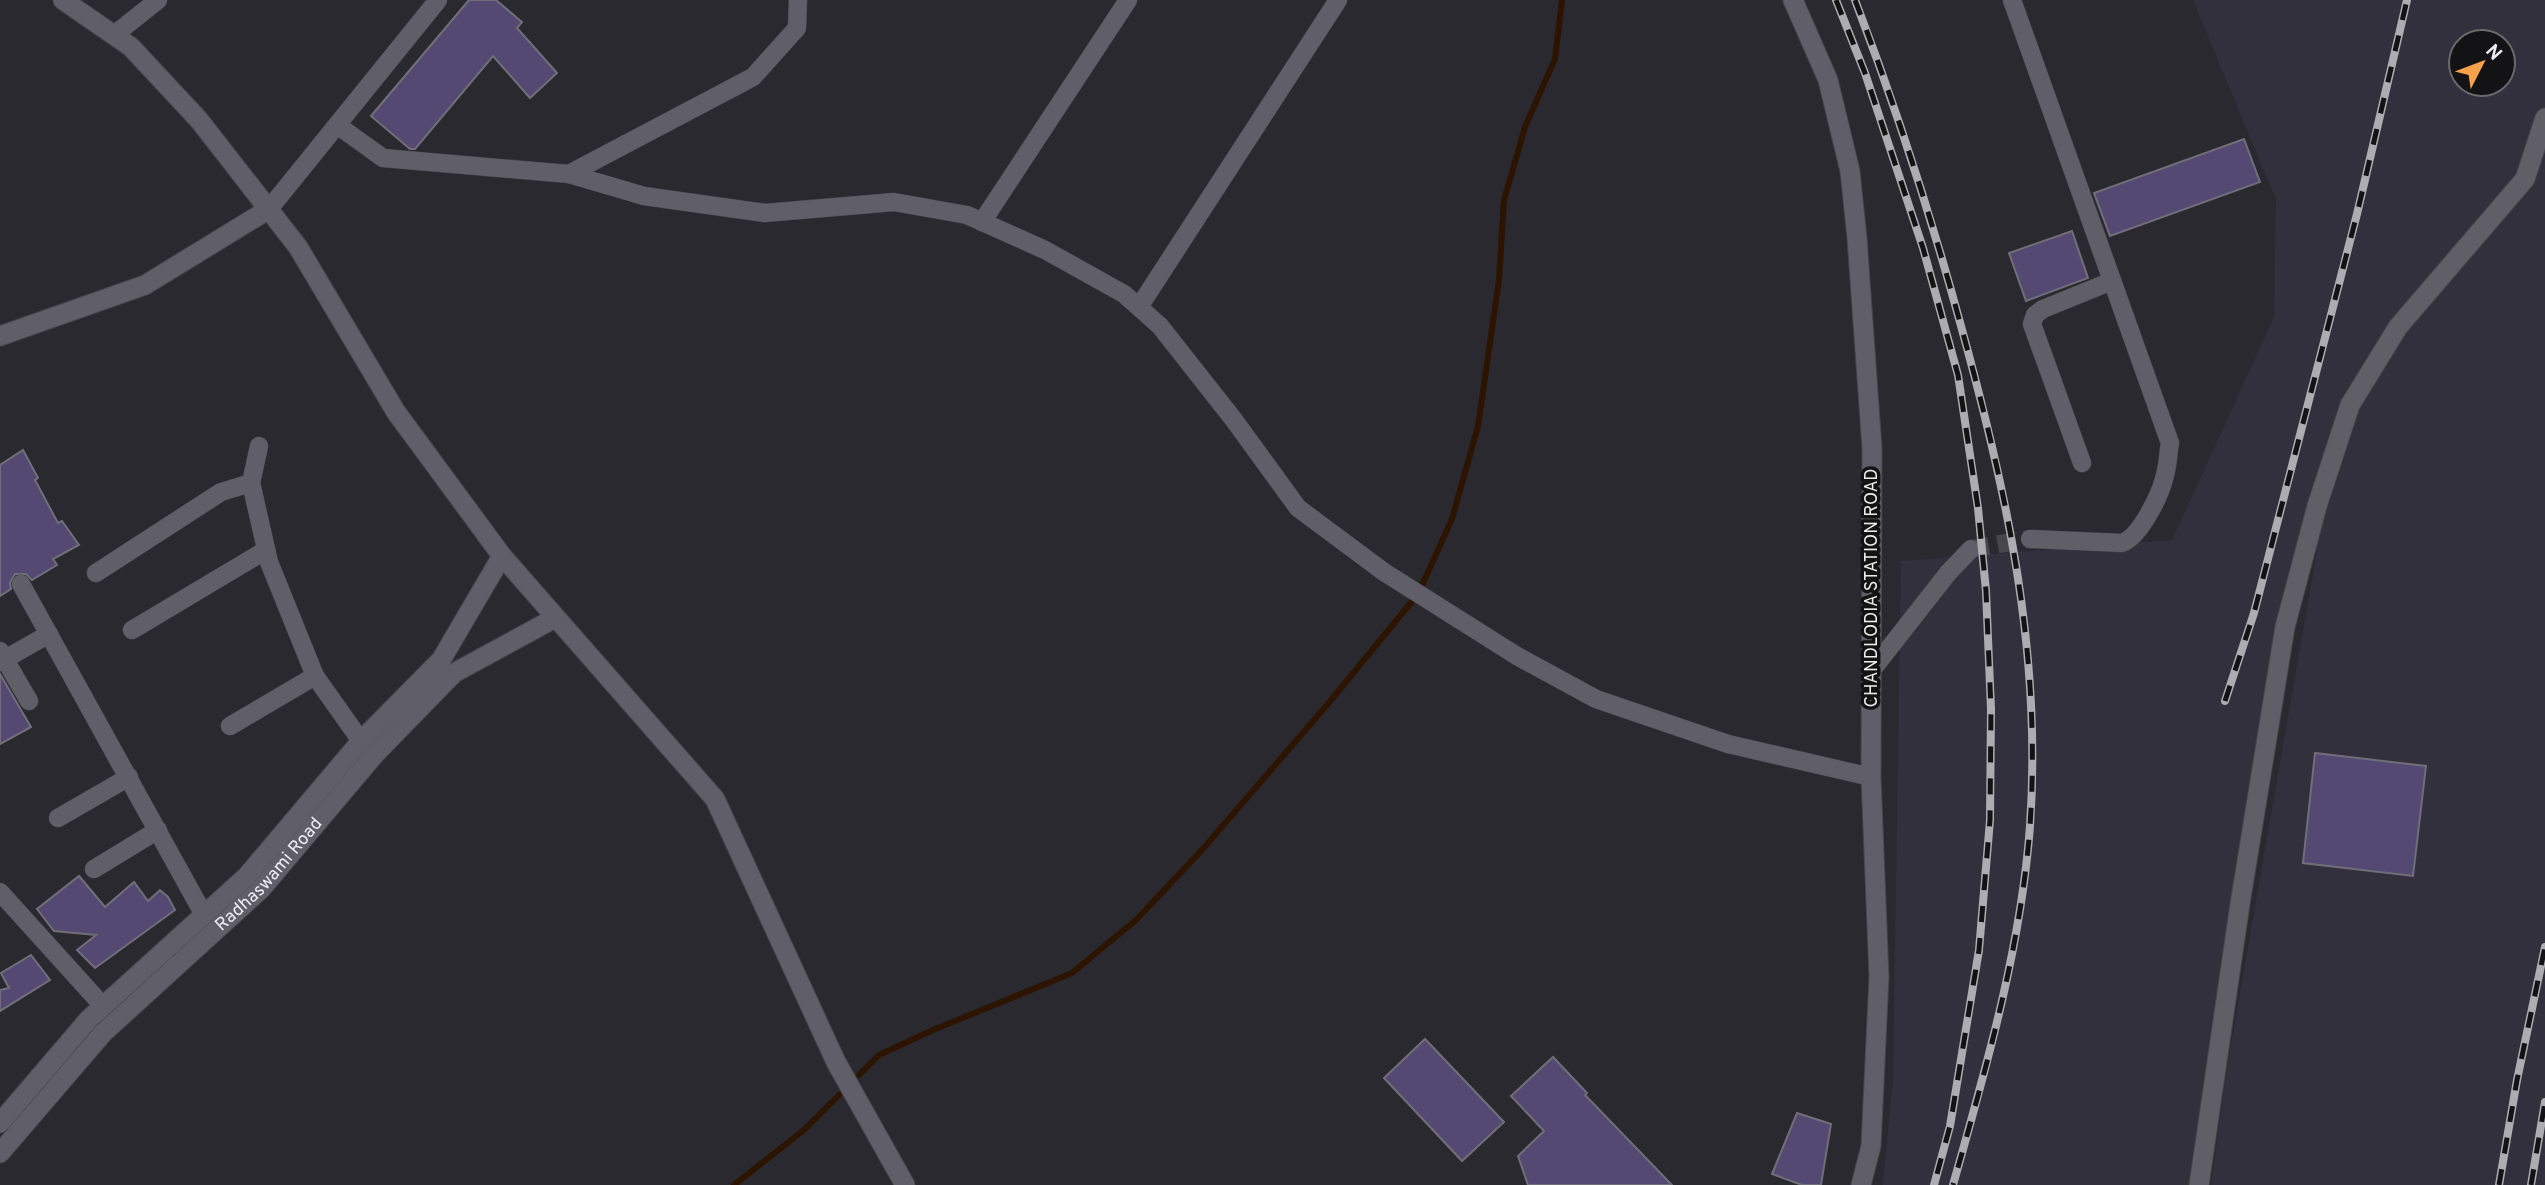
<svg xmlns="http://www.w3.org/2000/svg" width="2545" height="1185" viewBox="0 0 2545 1185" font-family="Overpass,sans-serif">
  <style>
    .built { fill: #32303d; fill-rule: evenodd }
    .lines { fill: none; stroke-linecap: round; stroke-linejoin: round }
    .stream { stroke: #2d1400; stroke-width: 6 }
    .building { fill: #534973; stroke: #706f78; stroke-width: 2 }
    .minor-tunnel { stroke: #47464d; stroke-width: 18; stroke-dasharray: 18 9; stroke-linecap: butt }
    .minor-casing { stroke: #47454c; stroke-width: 19 }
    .tertiary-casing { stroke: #47454c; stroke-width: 21 }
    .minor { stroke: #605e67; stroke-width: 18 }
    .tertiary { stroke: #605e67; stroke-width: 19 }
    .rail-casing { stroke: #adacb2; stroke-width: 8 }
    .rail { stroke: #131215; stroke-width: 5; stroke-dasharray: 16; stroke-linecap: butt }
    .labels { text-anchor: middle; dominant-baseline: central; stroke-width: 7; stroke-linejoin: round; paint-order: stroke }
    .street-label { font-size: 18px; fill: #ecebf0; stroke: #131215 }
  </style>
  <rect width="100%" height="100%" fill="#2a2930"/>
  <!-- built -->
  <path class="built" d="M2193 0H2545V1185H2211L2227 1068 2317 551 2295 549 2253 779 2189 1185H1883L1893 1080 1901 561 2172 540 2274 317 2276 200ZM2461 42H2503V84H2461Z"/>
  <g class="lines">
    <!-- stream -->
    <g class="stream">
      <path d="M859 1075 879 1055 933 1030 1072 973 1136 920 1201 851 1327 705 1418 594 1452 519 1478 426 1499 280 1504 200 1525 127 1555 59 1562 0"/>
      <path d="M734 1185 804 1130 839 1095"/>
    </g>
  </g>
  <!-- building -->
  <g class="building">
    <path d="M469 0H496L522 22 517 28 557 73 530 98 493 56 415 149H410L371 116Z"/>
    <path d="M2244 139 2260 182 2110 236 2094 193Z"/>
    <path d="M2072 231 2088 278 2026 301 2009 253Z"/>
    <path d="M23 450 38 478 35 480 58 523 62 521 79 545 53 559 57 565 32 580 26 574H15L10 583 11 589 0 596V465Z"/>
    <path d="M0 674 31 727 0 744Z"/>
    <path d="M2315 753 2426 766 2413 876 2303 863Z"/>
    <path d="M79 876 105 907 134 882 148 901 160 890 168 897 175 910 95 968 77 950 96 935 54 931 37 909Z"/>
    <path d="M31 955 50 980 0 1011V990L9 988 1 973Z"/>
    <path d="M1425 1039 1504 1122 1462 1161 1384 1078Z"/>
    <path d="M1553 1057 1587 1093 1585 1095 1672 1185H1528L1518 1156 1544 1131 1511 1096Z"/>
    <path d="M1797 1113 1831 1124 1821 1185H1802L1772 1174Z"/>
  </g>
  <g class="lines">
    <!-- minor-tunnel -->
    <path class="minor-tunnel" d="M1971 549 2030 539"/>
    <!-- minor casing -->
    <g class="minor-casing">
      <g id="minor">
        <path d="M2012 0 2170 443C2168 453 2168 465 2165 475 2161 494 2140 537 2122 543L2030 539"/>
        <path d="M114 35 158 0"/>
        <path d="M337 125 383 158 569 174 644 196 765 213 894 202 967 215 1045 250 1124 294 1160 326 1234 420 1298 508 1384 572 1517 656 1596 699 1728 744 1871 777"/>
        <path d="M569 174 753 77 797 28 798 0"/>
        <path d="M269 209 438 0"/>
        <path d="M982 222 1128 0"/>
        <path d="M1139 307 1338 0"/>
        <path d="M259 446 251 483 269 562 315 676 361 741"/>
        <path d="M2082 463 2032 324 2035 315 2043 309 2112 281"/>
        <path d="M96 573 221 492 251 483"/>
        <path d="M21 584 204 915"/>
        <path d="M132 630 266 550"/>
        <path d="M0 651 29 701"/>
        <path d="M0 662 49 634"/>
        <path d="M1872 670 1948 573 1971 549"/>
        <path d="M230 726 315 676"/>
        <path d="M58 818 129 777"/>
        <path d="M94 869 158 830"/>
        <path d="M0 892 103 1006"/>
      </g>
    </g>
    <!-- tertiary casing -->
    <g class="tertiary-casing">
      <g id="tertiary">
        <path d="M63 0 131 47 199 120 298 247 396 412 502 556 715 799 836 1062 905 1185"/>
        <path d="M1793 0 1828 80 1850 171 1857 238 1872 448 1871 777 1879 977 1871 1146 1861 1185"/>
        <path d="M0 336 145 285 269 209"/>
        <path d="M0 1123 89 1019 247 876 361 741 441 660 502 556"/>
        <path id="s1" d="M0 1153 103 1033 261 889 375 754 454 673 555 618"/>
        <path d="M2199 1185 2240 904 2285 627 2317 506 2350 405 2398 327 2525 179 2545 118"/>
      </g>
    </g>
    <!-- minor -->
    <use href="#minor" class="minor"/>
    <!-- tertiary -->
    <use href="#tertiary" class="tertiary"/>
    <!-- rail casing -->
    <g class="rail-casing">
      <g id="rail">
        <path d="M1836 0 1865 73 1923 248 1958 375 1978 508 1986 591 1991 709 1990 820 1979 950 1950 1126 1934 1185"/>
        <path d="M1855 0C1896 107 1931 216 1961 326 2007 492 2042 653 2030 826 2021 948 1986 1068 1953 1185"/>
        <path d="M2225 701 2254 613 2357 214 2407 0"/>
        <path d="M2499 1185 2517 1080 2545 947"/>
        <path d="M2531 1185 2545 1102"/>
      </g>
    </g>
    <!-- rail -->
    <use href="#rail" class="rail"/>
  </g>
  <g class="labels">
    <!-- street labels -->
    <g class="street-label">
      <text transform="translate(1872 588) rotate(-90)">CHANDLODIA STATION ROAD</text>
      <text stroke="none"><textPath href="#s1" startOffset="388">Radhaswami Road</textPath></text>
    </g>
  </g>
  <!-- north arrow -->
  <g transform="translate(2482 63) rotate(48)"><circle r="33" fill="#131215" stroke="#6a696d" stroke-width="2"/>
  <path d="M0-5L12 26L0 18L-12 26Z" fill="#f7a14a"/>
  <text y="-10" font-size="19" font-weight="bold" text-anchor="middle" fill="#ecebf0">N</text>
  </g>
</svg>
